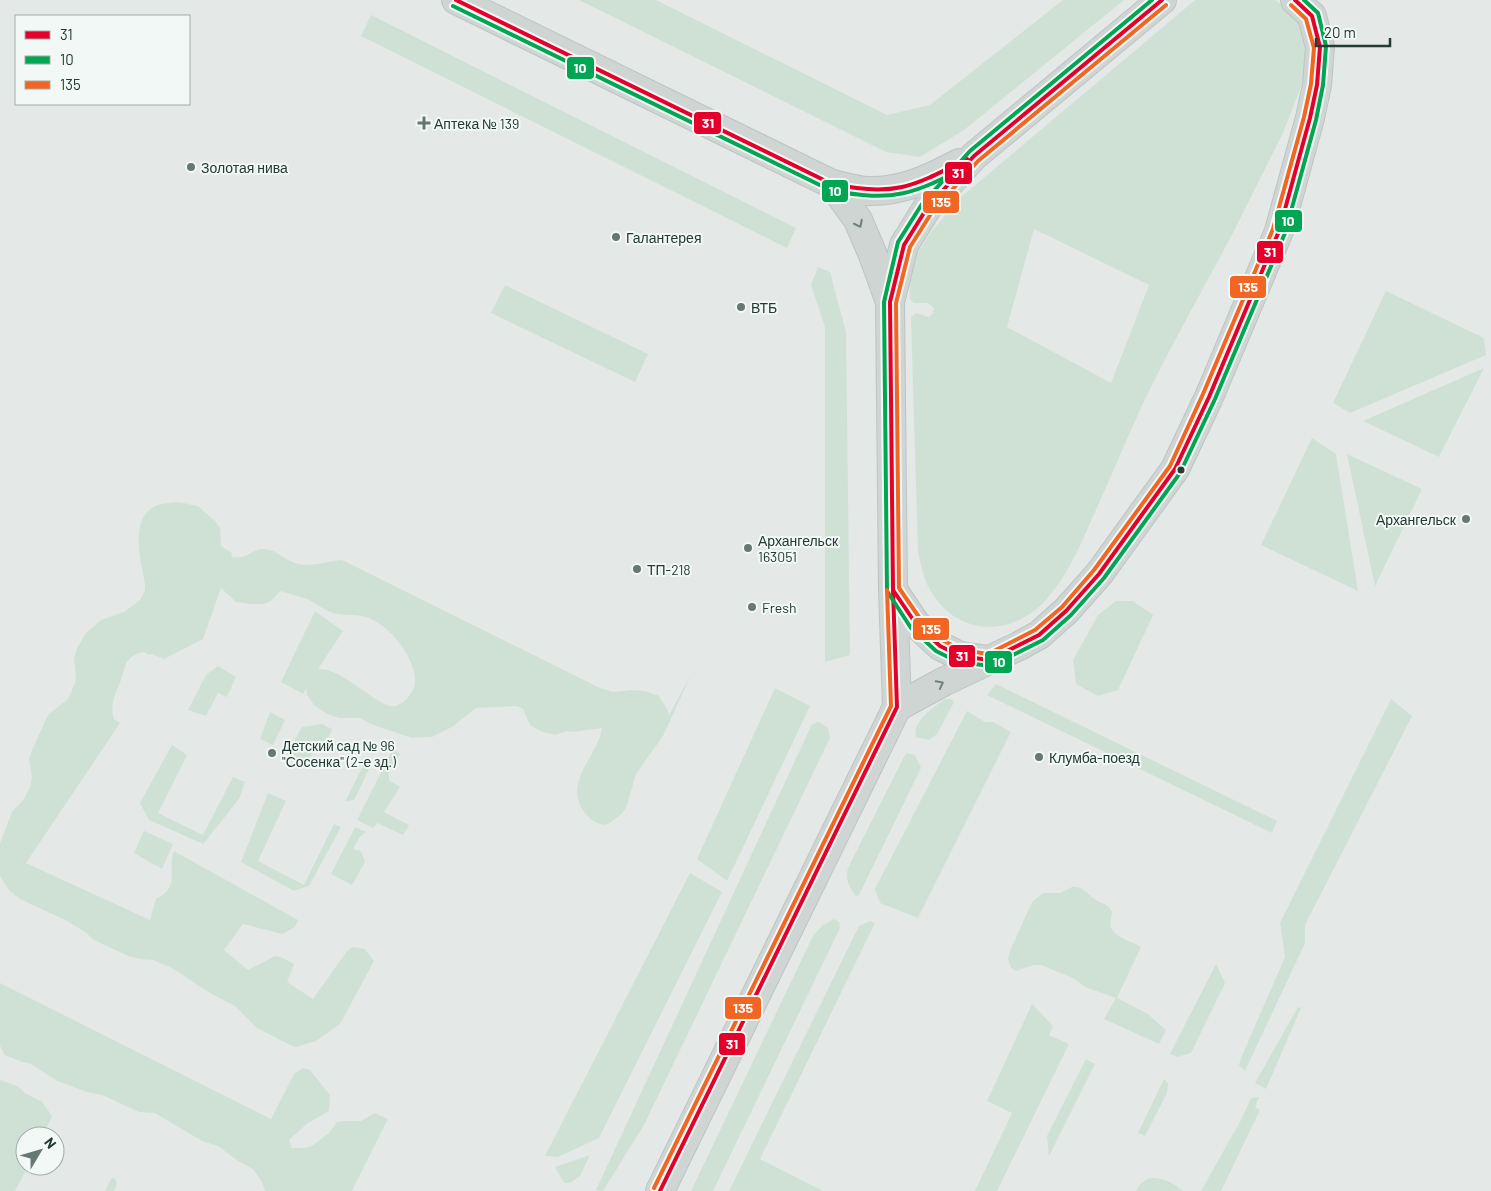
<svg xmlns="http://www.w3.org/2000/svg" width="1491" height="1191" viewBox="0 0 1491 1191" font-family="Barlow,sans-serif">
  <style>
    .green { fill: #cfe1d4; fill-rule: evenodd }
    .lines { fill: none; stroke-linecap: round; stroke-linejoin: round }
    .major-casing { stroke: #bdc4c2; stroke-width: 30 }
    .major { stroke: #ced5d3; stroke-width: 28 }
    .bus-1-casing { stroke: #f2f8f5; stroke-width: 8 }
    .bus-2-casing { stroke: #f2f8f5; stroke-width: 8 }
    .bus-3-casing { stroke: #f2f8f5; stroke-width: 8 }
    .bus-1 { stroke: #e4002b; stroke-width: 4 }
    .bus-2 { stroke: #00a651; stroke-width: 4 }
    .bus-3 { stroke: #f26522; stroke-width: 4 }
    .oneway { stroke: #70807c }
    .poi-dot { fill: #677773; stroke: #f2f8f5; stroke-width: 2 }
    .bus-dot { fill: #243a34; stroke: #f2f8f5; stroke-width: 2 }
    .labels { text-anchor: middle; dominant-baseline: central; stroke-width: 4; stroke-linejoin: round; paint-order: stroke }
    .poi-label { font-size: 14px; fill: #243a34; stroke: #f2f8f5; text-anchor: start }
    .line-badge { stroke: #f2f8f5; stroke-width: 2 }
    .badge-label { font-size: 14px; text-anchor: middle; font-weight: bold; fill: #fff }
  </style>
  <rect width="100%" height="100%" fill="#e4e9e7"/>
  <!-- green -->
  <g class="green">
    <path d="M579 0H656L887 115 930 105 1063 0H1124L964 130 920 157 886 152Z"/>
    <path d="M1195 0H1275L1290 11 1298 21 1307 40 1305 76 1283 133C1261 176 1241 219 1218 261 1193 307 1167 354 1144 401 1127 438 1112 475 1095 512 1082 542 1068 575 1046 600 1010 639 955 636 929 588 923 577 921 565 918 552L911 317 916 313 929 317 933 313 934 308 928 303H914L910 299 909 282 918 252 931 232 961 197ZM1034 229 1149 285 1111 383 1007 327Z"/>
    <path d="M371 15 796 228 787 248 361 36Z"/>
    <path d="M818 267 830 272 846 332 850 655 825 662V327L811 285Z"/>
    <path d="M505 285 648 354 635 382 491 313Z"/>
    <path d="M1386 291 1484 338 1486 355 1350 413 1333 403Z"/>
    <path d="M1484 368 1439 457 1363 421Z"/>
    <path d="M1312 438 1336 454 1358 591 1261 545Z"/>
    <path d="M1347 454 1422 489 1375 586Z"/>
    <path d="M178 502 198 506 215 521 220 528 221 546 232 553 231 556 233 557C248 559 251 550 263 549 277 549 286 562 299 564 313 567 328 561 342 560L600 688 613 692 632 690 645 691 659 696 667 709 669 715 691 675 663 736 636 774 626 808 621 814 610 823 604 825C594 823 588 818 582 809 565 779 598 756 602 728L573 732 567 731 555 735 548 733 542 732 530 725 523 709 517 706 497 707 476 708 452 727 432 737 412 738 371 724 360 718H340L327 714 314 705 307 695 306 689 303 694 281 682 315 611 343 631 318 669C343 667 380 710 395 706 405 704 416 690 415 680 415 657 389 624 366 617 356 614 344 616 333 613 324 610 317 604 309 600 300 596 289 594 280 591L271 601 264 604H251L236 602 221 588 203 639 164 659 151 654 149 655 144 652C137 653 131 656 127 662 124 666 124 672 122 677 117 692 109 702 114 719L120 723 26 863 150 920 156 899C181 887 167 870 174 851L298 920 295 927 282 934 243 924 224 950 248 970 275 956 281 957 294 964 287 982 313 999 347 951 352 947 365 949 374 961 340 1024 316 1041 296 1047 290 1045 257 1028 235 1006 208 992 172 968 153 960 140 959 128 956 94 940 85 932 67 921 20 899 10 891 2 880 0 876V843L12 812 24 799 30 787 32 777 29 759 33 748 46 719 49 714 68 699 75 683 76 678 74 659 77 648 86 633 101 620 124 612 140 600 145 590V584C141 562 128 515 158 505 164 503 172 503 178 502Z"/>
    <path d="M1116 601H1133L1153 615 1118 690 1098 696 1076 684 1073 660 1098 615Z"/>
    <path d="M218 666 236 677 227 697 218 693 206 716 188 710 206 675Z"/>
    <path d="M996 684 1277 821 1272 833 987 695Z"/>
    <path d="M775 688 810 706 727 881 697 859Z"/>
    <path d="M945 699H951L954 702 937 734 929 740 916 737C912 722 933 707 945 699Z"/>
    <path d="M1391 699 1412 716 1305 925V943L1245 1071 1239 1065 1241 1058 1285 957 1280 923Z"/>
    <path d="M967 711 985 722H993L1011 732 918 918 880 903 875 889Z"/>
    <path d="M270 712 285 720 273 745 260 739Z"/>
    <path d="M819 722 828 728 830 738 644 1125 603 1191 596 1190 812 724Z"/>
    <path d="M322 724 332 729 326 744 318 742 306 766 287 754 302 727Z"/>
    <path d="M172 745 187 755 158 813 203 835 233 777 245 782 239 799 203 844 149 820 140 803Z"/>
    <path d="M393 749 400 754 389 771V780L400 787 384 812 409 825 403 835 377 823 373 828 357 820Z"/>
    <path d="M906 753 915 755 921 768 859 895 856 896C849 887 845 879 848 868Z"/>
    <path d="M364 764 370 767 354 800 345 802Z"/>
    <path d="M268 793 286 801 258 861 304 885 334 824 341 827 309 886 294 891 241 862Z"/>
    <path d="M355 827 366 832 359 838 353 849 361 851 365 862 352 885 331 874Z"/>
    <path d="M144 831 173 844 162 869 134 853Z"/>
    <path d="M690 873 722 892 599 1138 558 1157 545 1156Z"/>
    <path d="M1072 887C1084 886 1087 894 1096 900 1103 904 1108 904 1112 912L1110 926C1116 939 1130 940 1141 947L1117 998 1148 1014 1166 1030 1159 1044 1104 1019 1116 998 1085 987 1073 978 1041 965H1034L1016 971 1011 968 1008 959 1010 951 1032 902 1043 893H1060Z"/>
    <path d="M834 919 839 922 840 928 713 1191H691L813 936 823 925Z"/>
    <path d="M870 921 875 923 760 1159 823 1191H729L859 926Z"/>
    <path d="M1216 964 1225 983 1191 1053 1177 1057 1170 1054Z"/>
    <path d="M0 983 271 1119 294 1074 303 1068 310 1070 330 1095 329 1111 308 1123 289 1140 292 1148H306L312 1146 329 1133 337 1122 344 1121H361L375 1113 388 1119 352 1191H265L262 1182 253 1169 238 1161 218 1146 202 1141 155 1113 139 1112 102 1095 87 1092 57 1081 31 1064 22 1062 5 1055 0 1046Z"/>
    <path d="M1032 1004 1053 1026 1049 1035 1069 1044 997 1191H975L1012 1113 987 1101Z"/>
    <path d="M1298 1007 1301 1008 1266 1089 1255 1083Z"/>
    <path d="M1086 1059 1095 1064 1049 1156 1047 1136Z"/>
    <path d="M1164 1079 1168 1084 1167 1093 1145 1136 1138 1133Z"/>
    <path d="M0 1080 17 1086 25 1093 42 1102 52 1116 43 1136H25V1166H28L15 1191H0Z"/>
    <path d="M1259 1097 1255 1107 1260 1110 1221 1191H1201L1241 1120 1251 1098Z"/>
    <path d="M590 1155 580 1176 570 1183H564L555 1167Z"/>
    <path d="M112 1177 116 1180 117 1184 114 1191H105Z"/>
    <path d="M1153 1178C1165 1178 1174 1184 1183 1191H1136C1140 1183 1145 1179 1153 1178Z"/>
  </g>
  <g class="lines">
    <!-- major casing -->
    <g class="major-casing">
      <g id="major">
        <path d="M456 0 832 184C843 186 855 190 867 191 902 192 929 179 959 163"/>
        <path d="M1162 0 974 156 927 208 904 245 890 302 893 590 916 624 940 646 960 656 989 660 1019 646 1039 635 1066 611 1099 574 1175 469 1209 397 1279 231 1310 118 1317 85 1320 47 1312 16 1295 0"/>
        <path d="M832 184 858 220 873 255 890 302"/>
        <path d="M897 707 943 682 989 660"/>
        <path d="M660 1191 897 707 893 590"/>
      </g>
    </g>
    <!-- major -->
    <use href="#major" class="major"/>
    <!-- bus-1 casing -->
    <g class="bus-1-casing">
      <g id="bus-1">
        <path d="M456 0 832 184C895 197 912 187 967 159"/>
        <path d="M1162 0 974 156 927 208 904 245 890 302 893 590 916 624 940 646 960 656 989 660 1039 635 1066 611 1099 574 1175 469 1209 397 1279 231 1310 118 1317 85 1320 47 1312 16 1295 0"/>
        <path d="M660 1191 897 707 893 590"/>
      </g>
    </g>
    <!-- bus-2 casing -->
    <g class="bus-2-casing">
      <g id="bus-2">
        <path d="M1152 0 970 151 922 204 898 242 884 302 887 591 911 628 936 651 958 662 991 666 1043 640 1071 615 1104 578 1180 473 1215 399 1285 233 1316 120 1323 85 1326 46 1318 13 1304 0"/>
        <path d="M453 6 830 190C895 203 913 194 970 165"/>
      </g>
    </g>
    <!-- bus-3 casing -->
    <g class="bus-3-casing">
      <g id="bus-3">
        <path d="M1166 5 978 161 932 212 910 247 896 303 899 588 921 620 944 641 962 650 988 654 1035 630 1062 607 1094 570 1170 466 1203 394 1273 229 1304 117 1311 84 1314 48 1306 19 1291 5"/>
        <path d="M654 1188 891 706 887 590"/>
      </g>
    </g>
    <!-- bus-1 -->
    <use href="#bus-1" class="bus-1"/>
    <!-- bus-2 -->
    <use href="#bus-2" class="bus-2"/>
    <!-- bus-3 -->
    <use href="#bus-3" class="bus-3"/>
  </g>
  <!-- one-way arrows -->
  <defs><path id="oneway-chevron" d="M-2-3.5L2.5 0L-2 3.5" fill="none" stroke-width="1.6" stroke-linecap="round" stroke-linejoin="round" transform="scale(1.25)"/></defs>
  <g class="oneway">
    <use href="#oneway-chevron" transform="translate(859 224) rotate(63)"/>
    <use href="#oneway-chevron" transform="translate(940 684) rotate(-28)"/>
  </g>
  <!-- markers -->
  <g class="poi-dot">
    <path d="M421.5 115.5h5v5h5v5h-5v5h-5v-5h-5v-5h5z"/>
    <circle cx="191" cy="167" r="5"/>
    <circle cx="616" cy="237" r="5"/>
    <circle cx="741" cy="307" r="5"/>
    <circle cx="1466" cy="519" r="5"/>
    <circle cx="748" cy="548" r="5"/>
    <circle cx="637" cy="569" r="5"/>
    <circle cx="752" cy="607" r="5"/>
    <circle cx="272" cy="753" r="5"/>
    <circle cx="1039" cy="757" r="5"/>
  </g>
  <circle class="bus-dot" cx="1181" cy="470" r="4.5"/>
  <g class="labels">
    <!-- poi labels -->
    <g class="poi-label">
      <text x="434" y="123">Аптека № 139</text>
      <text x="201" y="167">Золотая нива</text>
      <text x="626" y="237">Галантерея</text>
      <text x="751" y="307">ВТБ</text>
      <text x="1456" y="519" text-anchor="end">Архангельск</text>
      <text x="758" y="540">Архангельск<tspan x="758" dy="16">163051</tspan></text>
      <text x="647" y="569">ТП-218</text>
      <text x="762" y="607">Fresh</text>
      <text x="282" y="745">Детский сад № 96<tspan x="282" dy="16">"Сосенка" (2-е зд.)</tspan></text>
      <text x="1049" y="757">Клумба-поезд</text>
    </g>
  </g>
  <g class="line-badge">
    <rect x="566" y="56" width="29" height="24" rx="5" fill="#00a651"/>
    <rect x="693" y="111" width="29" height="24" rx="5" fill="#e4002b"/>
    <rect x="944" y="161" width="29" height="24" rx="5" fill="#e4002b"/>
    <rect x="821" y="179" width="28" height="24" rx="5" fill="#00a651"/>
    <rect x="922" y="190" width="38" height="24" rx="5" fill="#f26522"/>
    <rect x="1274" y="209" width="29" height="24" rx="5" fill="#00a651"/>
    <rect x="1256" y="240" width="28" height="24" rx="5" fill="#e4002b"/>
    <rect x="1229" y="275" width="38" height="24" rx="5" fill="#f26522"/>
    <rect x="912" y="617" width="38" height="24" rx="5" fill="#f26522"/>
    <rect x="948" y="644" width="28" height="24" rx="5" fill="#e4002b"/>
    <rect x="984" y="650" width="29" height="24" rx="5" fill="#00a651"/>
    <rect x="724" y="996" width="38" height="24" rx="5" fill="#f26522"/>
    <rect x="718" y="1032" width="28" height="24" rx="5" fill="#e4002b"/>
  </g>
  <g class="badge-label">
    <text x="580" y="73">10</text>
    <text x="708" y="128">31</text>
    <text x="958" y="178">31</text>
    <text x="835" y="196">10</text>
    <text x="941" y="207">135</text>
    <text x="1288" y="226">10</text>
    <text x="1270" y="257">31</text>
    <text x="1248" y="292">135</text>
    <text x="931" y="634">135</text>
    <text x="962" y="661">31</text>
    <text x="999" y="667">10</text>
    <text x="743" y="1013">135</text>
    <text x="732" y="1049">31</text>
  </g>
  <!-- legend -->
  <rect x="15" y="15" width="175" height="90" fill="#f2f8f5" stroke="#a0aca8"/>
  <rect x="25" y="31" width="25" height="8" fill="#e4002b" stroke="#a0aca8"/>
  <text x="60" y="40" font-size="15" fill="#243a34">31</text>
  <rect x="25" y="56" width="25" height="8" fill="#00a651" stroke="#a0aca8"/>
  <text x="60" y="65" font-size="15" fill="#243a34">10</text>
  <rect x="25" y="81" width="25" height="8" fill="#f26522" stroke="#a0aca8"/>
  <text x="60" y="90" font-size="15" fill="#243a34">135</text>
  <!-- north arrow -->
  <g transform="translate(40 1151) rotate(52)"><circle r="24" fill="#f2f8f5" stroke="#a0aca8"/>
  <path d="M0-4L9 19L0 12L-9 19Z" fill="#677773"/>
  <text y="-8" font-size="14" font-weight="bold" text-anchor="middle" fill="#243a34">N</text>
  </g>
  <!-- scale -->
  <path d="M1316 38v8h74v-8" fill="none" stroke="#243a34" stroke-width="2.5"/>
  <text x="1324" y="38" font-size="15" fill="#243a34" stroke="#f2f8f5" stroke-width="4" paint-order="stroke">20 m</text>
</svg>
